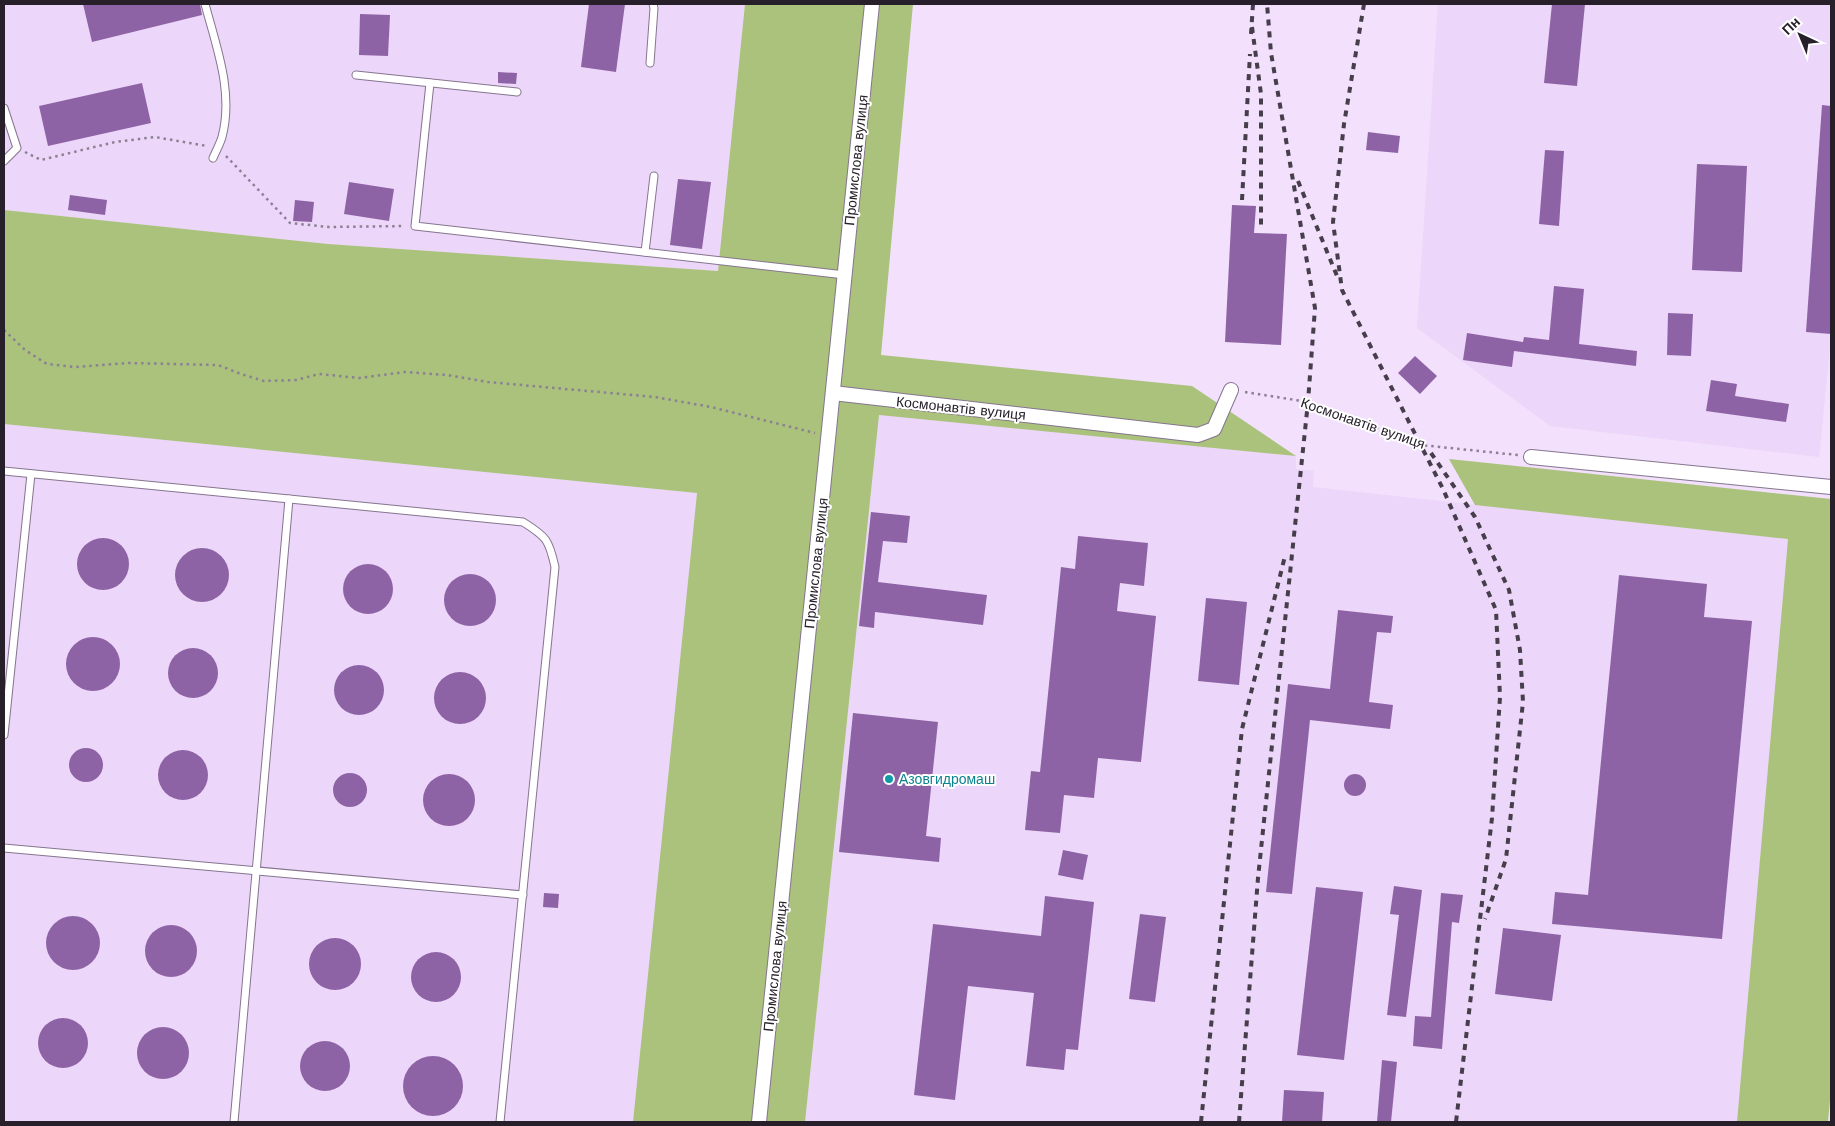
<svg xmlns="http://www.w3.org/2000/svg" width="1835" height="1126" viewBox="0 0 1835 1126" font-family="'Work Sans',sans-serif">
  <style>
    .built { fill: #ecd6f9 }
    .green { fill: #aac27c }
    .building { fill: #8e63a5 }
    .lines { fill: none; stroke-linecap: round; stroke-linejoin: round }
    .lane-casing { stroke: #85758e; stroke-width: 9 }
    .street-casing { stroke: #85758e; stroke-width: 16 }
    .path { stroke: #8c8093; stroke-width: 2.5; stroke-dasharray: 2.5 4; stroke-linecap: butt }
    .lane { stroke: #fff; stroke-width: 7 }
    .street { stroke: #fff; stroke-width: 14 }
    .rail { stroke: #463e4b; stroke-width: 4; stroke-dasharray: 6 6; stroke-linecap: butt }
    .culture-dot { fill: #0f9aa8; stroke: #fff; stroke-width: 2 }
    .labels { text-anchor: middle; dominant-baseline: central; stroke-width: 4; stroke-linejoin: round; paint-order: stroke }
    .street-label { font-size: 14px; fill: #27202b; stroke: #fff }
    .culture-label { font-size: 14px; fill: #0d838f; stroke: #fff; text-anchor: start }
  </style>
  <rect width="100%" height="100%" fill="#f2e0fc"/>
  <!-- built -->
  <g class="built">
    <path d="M4 4H745L718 271 328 244 4 210Z"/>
    <path d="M1438 4H1831V339L1819 457 1550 426 1417 328Z"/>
    <path d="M879 415 1296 456V469L1314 471 1313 487 1788 539 1737 1122H805Z"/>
    <path d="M4 424 697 493 633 1122H4Z"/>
  </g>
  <!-- green -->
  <g class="green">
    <path d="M745 4H913L881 355 1192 386 1296 456 879 415 805 1122H633L697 493 4 424V210L328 244 718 271Z"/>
    <path d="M1449 459 1831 499V1089L1828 1122H1737L1788 539 1475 505Z"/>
  </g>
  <!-- building -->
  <g class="building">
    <path d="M83 4H200L202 15 92 42Z"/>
    <path d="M589 4H625L616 72 581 67Z"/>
    <path d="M1552 4H1585L1577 86 1544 83Z"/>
    <path d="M360 14 390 15 388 56 359 55Z"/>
    <path d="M498 72 517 73 516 84 498 83Z"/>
    <path d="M142 83 151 123 48 146 39 106Z"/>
    <path d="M1822 105 1831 106V334L1806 332Z"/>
    <path d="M1368 132 1400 136 1398 153 1366 150Z"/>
    <path d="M1545 150 1564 151 1559 226 1539 224Z"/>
    <path d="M1697 164 1747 166 1742 272 1692 270Z"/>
    <path d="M678 179 711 182 702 249 670 245Z"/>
    <path d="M349 182 394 189 389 221 344 214Z"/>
    <path d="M70 195 107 200 105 215 68 210Z"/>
    <path d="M295 200 314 202 312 222 293 221Z"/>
    <path d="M1232 205 1256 206 1254 233 1287 234 1281 345 1225 342Z"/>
    <path d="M1554 286 1584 289 1579 344 1637 351 1636 366 1514 351 1512 367 1463 360 1467 333 1523 342 1524 337 1549 340Z"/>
    <path d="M1668 313 1693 314 1691 356 1667 355Z"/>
    <path d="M1415 356 1437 376 1420 394 1398 373Z"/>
    <path d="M1711 380 1737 384 1735 396 1789 404 1786 422 1706 411Z"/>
    <path d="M871 512 910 516 907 543 883 541 878 582 987 595 983 625 875 612 874 628 859 626Z"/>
    <path d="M1078 536 1148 543 1144 586 1120 583 1117 611 1156 616 1141 762 1098 758 1094 798 1064 795 1060 833 1025 830 1031 771 1040 772 1061 567 1075 569Z"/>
    <circle cx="103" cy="564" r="26"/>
    <circle cx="202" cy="575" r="27"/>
    <circle cx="368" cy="589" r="25"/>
    <circle cx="470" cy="600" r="26"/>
    <path d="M1619 575 1707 584 1704 617 1752 621 1722 939 1552 924 1555 892 1588 895Z"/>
    <path d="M1206 598 1247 602 1239 685 1198 681Z"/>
    <path d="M1338 610 1393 616 1391 633 1377 632 1369 702 1393 705 1390 729 1310 720 1292 894 1266 892 1288 684 1330 689Z"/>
    <circle cx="93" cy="664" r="27"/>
    <circle cx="193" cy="673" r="25"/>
    <circle cx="359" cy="690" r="25"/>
    <circle cx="460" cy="698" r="26"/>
    <path d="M853 713 938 722 926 836 941 838 939 862 839 852Z"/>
    <circle cx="86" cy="765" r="17"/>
    <circle cx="183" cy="775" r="25"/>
    <circle cx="350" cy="790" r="17"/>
    <circle cx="1355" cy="785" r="11"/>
    <circle cx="449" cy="800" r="26"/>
    <path d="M1063 850 1088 855 1083 880 1058 875Z"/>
    <path d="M1394 886 1422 890 1406 1017 1387 1015 1399 915 1390 914Z"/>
    <path d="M1316 887 1363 892 1344 1060 1297 1055Z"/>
    <path d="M544 893 559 894 558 908 543 907Z"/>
    <path d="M1441 893 1463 895 1459 923 1452 922 1442 1049 1413 1046 1415 1016 1431 1017Z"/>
    <path d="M1045 896 1094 902 1078 1050 1066 1049 1064 1070 1026 1066 1034 993 968 986 955 1100 914 1095 933 924 1041 936Z"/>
    <path d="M1140 914 1166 917 1155 1002 1129 999Z"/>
    <circle cx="73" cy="943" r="27"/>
    <circle cx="171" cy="951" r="26"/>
    <path d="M1503 928 1561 935 1552 1001 1495 994Z"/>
    <circle cx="335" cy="964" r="26"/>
    <circle cx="436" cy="977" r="25"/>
    <circle cx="63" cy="1043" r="25"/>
    <circle cx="163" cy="1053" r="26"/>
    <circle cx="325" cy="1066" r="25"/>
    <circle cx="433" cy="1086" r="30"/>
    <path d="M1382 1060 1397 1062 1391 1122H1377Z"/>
    <path d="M1284 1090 1324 1092 1322 1122H1282Z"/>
  </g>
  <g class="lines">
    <!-- lane casing -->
    <g class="lane-casing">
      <g id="lane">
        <path d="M205 4C216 46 234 92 222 137 220 144 216 151 213 158"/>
        <path d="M650 63 654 8 653 4"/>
        <path d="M356 75 517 92"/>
        <path d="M430 83 415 226 845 275"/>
        <path d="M4 108 17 148 4 161"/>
        <path d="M645 252 654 176"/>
        <path d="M4 471 523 522C547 537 549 540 555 567L500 1122"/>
        <path d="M4 735 31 474"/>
        <path d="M4 848 523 895"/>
        <path d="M234 1122 289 499"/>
      </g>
    </g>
    <!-- street casing -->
    <g class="street-casing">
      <g id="street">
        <path d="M833 393 1198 435 1214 429 1231 390"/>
        <path d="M1531 457 1831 487"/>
        <path d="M759 1122 872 4"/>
      </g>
    </g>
    <!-- path -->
    <g class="path">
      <path d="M25 152 41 160 115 142 155 137 207 146"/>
      <path d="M226 156 290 223 329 227 405 226"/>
      <path d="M4 330 25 350 47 364 75 367 129 363 218 365 241 374 264 381 296 380 319 374 359 378 405 372 447 375 488 382 655 397 711 407 815 433"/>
      <path d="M1245 392 1308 402 1421 445 1518 455"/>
    </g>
    <!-- lane -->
    <use href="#lane" class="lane"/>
    <!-- street -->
    <use href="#street" class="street"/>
    <!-- rail -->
    <g class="rail">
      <path d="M1364 4 1344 124 1333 222 1342 290 1443 489 1496 610 1500 697 1492 818 1456 1122"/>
      <path d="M1252 27 1261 94V226"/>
      <path d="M1251 34 1253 4"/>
      <path d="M1298 181 1337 276"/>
      <path d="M1242 200 1250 54"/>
      <path d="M1431 453 1475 517 1509 590 1520 650 1523 702 1506 859 1485 919"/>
      <path d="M1201 1122 1242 729 1285 556"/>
      <path d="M1239 1122 1258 878 1308 402 1315 308 1271 53 1267 4"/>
    </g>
  </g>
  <!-- markers -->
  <circle class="culture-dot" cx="889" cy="779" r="5"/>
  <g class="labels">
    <!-- street labels -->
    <g class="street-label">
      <text transform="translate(856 160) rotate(-84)">Промислова вулиця</text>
      <text transform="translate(961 408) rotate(6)">Космонавтів вулиця</text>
      <text transform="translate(1363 423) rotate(19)">Космонавтів вулиця</text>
      <text transform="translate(816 563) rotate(-84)">Промислова вулиця</text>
      <text transform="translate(775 966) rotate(-84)">Промислова вулиця</text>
    </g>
    <!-- culture labels -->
    <g class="culture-label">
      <text x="899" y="779">Азовгидромаш</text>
    </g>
  </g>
  <!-- border -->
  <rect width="1835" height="1126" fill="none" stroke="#27202b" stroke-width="10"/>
  <!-- north arrow -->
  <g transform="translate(1800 35) rotate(316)" stroke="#ffffff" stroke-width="4" paint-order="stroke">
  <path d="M0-4L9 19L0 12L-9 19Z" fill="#27202b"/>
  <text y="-8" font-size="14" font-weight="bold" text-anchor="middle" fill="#27202b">Пн</text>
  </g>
</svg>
